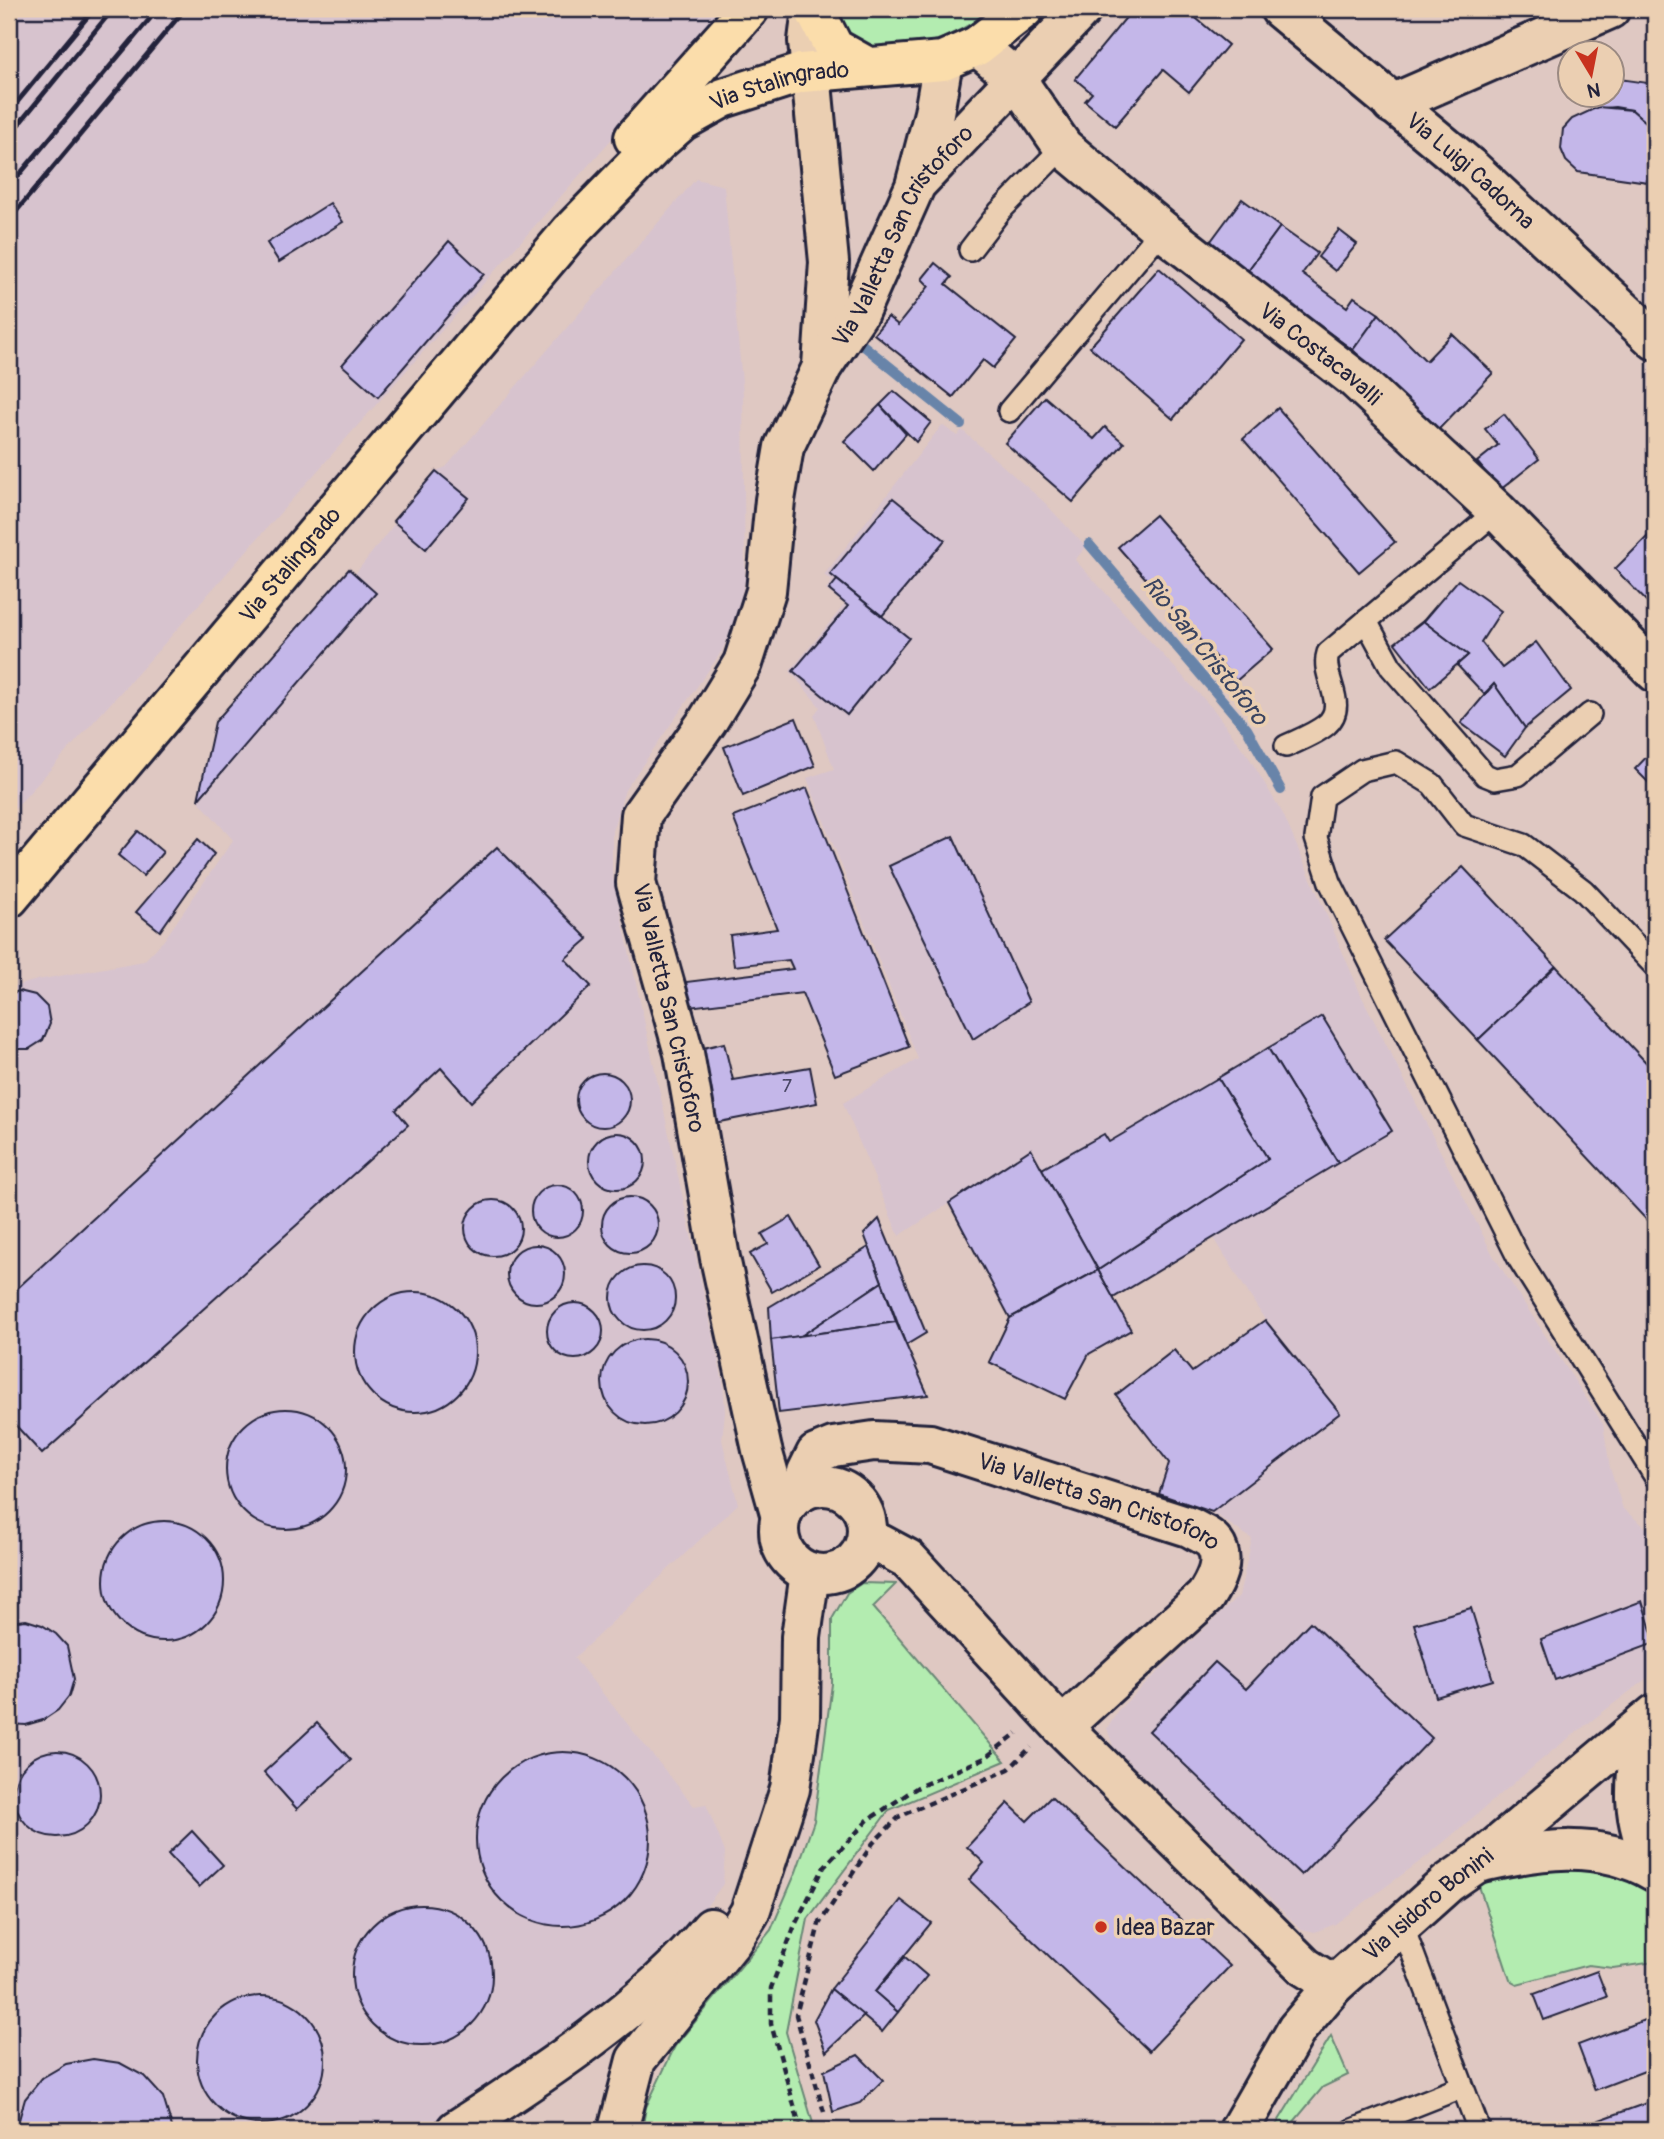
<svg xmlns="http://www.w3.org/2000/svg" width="1664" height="2139" viewBox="0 0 1664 2139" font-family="Pangolin,sans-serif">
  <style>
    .built { fill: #d7c3ce }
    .green { fill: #b3ecb0; stroke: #6a8776; stroke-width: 2 }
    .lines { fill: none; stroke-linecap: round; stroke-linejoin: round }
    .stream { stroke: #6884a9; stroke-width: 10 }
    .building { fill: #c4b7e9; stroke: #22223b; stroke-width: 2 }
    .lane-casing { stroke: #22223b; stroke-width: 26 }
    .street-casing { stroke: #22223b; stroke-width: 44 }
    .secondary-casing { stroke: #22223b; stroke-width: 44 }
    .primary-casing { stroke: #22223b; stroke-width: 44 }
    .path { stroke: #22223b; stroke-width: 4.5; stroke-dasharray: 7 5; stroke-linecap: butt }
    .lane { stroke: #ebcfb2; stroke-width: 21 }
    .street { stroke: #ebcfb2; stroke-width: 38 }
    .secondary { stroke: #ebcfb2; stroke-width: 38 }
    .primary { stroke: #fbddab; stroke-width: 38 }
    .rail { stroke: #22223b; stroke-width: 5 }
    .poi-dot { fill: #c8321e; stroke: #ebcfb2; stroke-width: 2.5 }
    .labels { text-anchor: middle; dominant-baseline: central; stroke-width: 7; stroke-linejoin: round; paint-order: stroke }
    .number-label { font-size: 19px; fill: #4a4766 }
    .street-label { font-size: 23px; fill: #22223b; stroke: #ebcfb2 }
    .poi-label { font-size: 23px; fill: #22223b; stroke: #ebcfb2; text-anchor: start }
    .water-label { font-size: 24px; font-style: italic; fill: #394360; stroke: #ebcfb2 }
  </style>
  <rect width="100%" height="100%" fill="#dfc8c2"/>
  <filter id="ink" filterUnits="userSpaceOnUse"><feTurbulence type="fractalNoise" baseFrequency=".0143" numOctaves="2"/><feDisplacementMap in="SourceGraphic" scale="14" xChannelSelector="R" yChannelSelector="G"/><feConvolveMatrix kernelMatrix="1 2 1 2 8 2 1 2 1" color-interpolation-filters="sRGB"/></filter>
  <g filter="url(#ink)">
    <!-- built -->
    <g class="built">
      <path d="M9 9H727L148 662 9 815Z"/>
      <path d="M696 179 724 186 743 393 745 580 734 623 722 651 625 790 612 831V873L723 1382 725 1412 722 1440 738 1504 574 1658 694 1806 706 1804 725 1852 723 1884 678 1945 518 2079 438 2130H9V988L37 980 144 961 164 940 233 840 198 800 215 722 349 569 355 574 436 471 446 467Z"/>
      <path d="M942 425 957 436 962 430 1044 502 1086 547 1075 560 1214 710 1250 759 1283 814 1362 997 1494 1257 1603 1424 1610 1468 1623 1509 1655 1535V1672L1552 1751 1426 1857 1335 1924 1315 1932 1301 1929 1113 1746 1107 1728 1118 1710 1239 1596 1252 1539 1212 1512 1340 1413 1265 1320 1214 1238 1113 1298 1031 1150 899 1236 843 1103 918 1059 807 778 834 769 814 715 820 707 790 671 845 604 826 590 832 581 824 575Z"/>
    </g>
    <!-- green -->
    <g class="green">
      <path d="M835 9H994C957 35 897 65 852 45Z"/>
      <path d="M862 1583 896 1584 873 1607 1005 1761 889 1810 808 1919 786 2032 815 2130H642L646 2107 675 2046 771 1930 796 1872 814 1821 832 1684V1619L847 1593Z"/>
      <path d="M1579 1860 1655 1886V1962L1613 1968 1588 1965 1517 1984 1510 1980 1479 1886 1483 1881Z"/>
      <path d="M1331 2036 1348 2075 1323 2087 1287 2130H1273Z"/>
    </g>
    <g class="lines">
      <!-- stream -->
      <g class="stream">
        <path d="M859 342 961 424"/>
        <path d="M1089 544 1247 729 1281 790"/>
      </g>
    </g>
    <!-- building -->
    <g class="building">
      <path d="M1133 9H1185L1228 45 1189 92 1163 70 1115 126 1085 101 1092 93 1075 79Z"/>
      <path d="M1612 78 1655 84V130L1632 110 1615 107 1593 109 1594 94H1612Z"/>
      <path d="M1598 107 1632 110 1655 130V183L1578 172 1566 161 1561 149 1563 129 1572 119Z"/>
      <path d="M1242 199 1280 227 1246 273 1208 245Z"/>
      <path d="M330 203 343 222 279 262 267 243Z"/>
      <path d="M1280 227 1317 253 1302 274 1347 307 1354 297 1379 314 1353 350 1246 273Z"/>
      <path d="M1339 230 1357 244 1335 271 1318 257Z"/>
      <path d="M449 241 484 274 378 397 342 365Z"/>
      <path d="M935 263 952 277 946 284 1016 340 993 368 983 360 953 397 874 334 888 317 898 325 929 286 922 279Z"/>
      <path d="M1159 268 1241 339 1173 419 1090 347Z"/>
      <path d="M1379 314 1426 361 1452 334 1493 373 1437 431 1353 350Z"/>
      <path d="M894 391 931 422 916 442 880 405Z"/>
      <path d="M1045 397 1094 439 1105 427 1124 443 1073 502 1005 443Z"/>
      <path d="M880 405 906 434 874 471 844 441Z"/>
      <path d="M1278 408 1395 542 1359 572 1243 439Z"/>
      <path d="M1504 414 1539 459 1500 490 1477 462 1498 445 1485 429Z"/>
      <path d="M436 471 469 498 426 549 393 521Z"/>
      <path d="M893 498 945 540 882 616 830 574Z"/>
      <path d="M1155 515 1273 649 1236 681 1118 547Z"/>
      <path d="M1655 529V610L1615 569Z"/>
      <path d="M349 569 376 593 198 800 215 722Z"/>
      <path d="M837 580 909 638 847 715 793 671 848 606 829 590Z"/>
      <path d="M1458 580 1501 611 1481 642 1502 668 1536 642 1571 690 1525 728 1494 684 1484 694 1457 665 1468 655 1423 621Z"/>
      <path d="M1423 621 1468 655 1430 688 1395 643Z"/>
      <path d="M1494 684 1525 728 1505 756 1461 723Z"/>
      <path d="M796 718 815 766 743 796 724 747Z"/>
      <path d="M1655 748V789L1635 769Z"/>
      <path d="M807 788 909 1047 835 1075 802 993 689 1007 686 982 793 969 789 960 734 966 730 935 777 929 733 817Z"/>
      <path d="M138 831 163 852 143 876 118 855Z"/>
      <path d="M953 836 1029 1002 973 1039 889 866Z"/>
      <path d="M198 839 214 854 160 931 136 912Z"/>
      <path d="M497 847 588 939 565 959 591 986 471 1102 441 1068 396 1110 408 1125 42 1454 9 1418V1296Z"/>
      <path d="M1463 867 1556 966 1478 1040 1384 940Z"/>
      <path d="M1556 966 1655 1072V1229L1478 1040Z"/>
      <path d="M19 991 35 995 47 1007 50 1024 43 1040 29 1049H12L9 1048V994Z"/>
      <path d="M1322 1016 1392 1131 1338 1163 1268 1048Z"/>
      <path d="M724 1043 733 1080 810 1067 817 1103 714 1123 699 1049Z"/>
      <path d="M1268 1048 1338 1163 1113 1298 1098 1270 1268 1159 1218 1078Z"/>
      <circle cx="603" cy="1100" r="27"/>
      <path d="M1218 1078 1268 1159 1098 1270 1042 1169 1104 1134 1109 1142Z"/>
      <circle cx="617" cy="1161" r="28"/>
      <path d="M1031 1149 1098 1270 1010 1318 949 1203Z"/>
      <circle cx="557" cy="1211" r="26"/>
      <circle cx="630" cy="1225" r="28"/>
      <circle cx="493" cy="1228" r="28"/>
      <path d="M791 1217 819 1265 772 1292 750 1254 768 1244 762 1234Z"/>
      <path d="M879 1219 926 1333 906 1345 864 1234Z"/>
      <circle cx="536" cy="1274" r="29"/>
      <path d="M869 1247 882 1282 801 1336 771 1340 769 1307Z"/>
      <circle cx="643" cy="1298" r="32"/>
      <path d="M1098 1270 1131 1330 1089 1354 1065 1399 989 1362 1010 1318Z"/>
      <path d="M882 1282 896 1322 801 1336Z"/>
      <circle cx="415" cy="1352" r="60"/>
      <circle cx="575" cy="1331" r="28"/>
      <path d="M1265 1320 1340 1413 1212 1512 1159 1494 1169 1463 1116 1395 1174 1350 1192 1372Z"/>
      <path d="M896 1322 928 1395 779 1413 771 1340Z"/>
      <circle cx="645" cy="1382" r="43"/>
      <circle cx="286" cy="1469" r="60"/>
      <circle cx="164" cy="1581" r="60"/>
      <path d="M1642 1601 1655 1643 1555 1680 1541 1639Z"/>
      <path d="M1471 1608 1493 1680 1436 1697 1414 1624Z"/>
      <path d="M26 1620 42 1625 56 1634 67 1646 74 1679 69 1696 58 1710 43 1720 26 1725 9 1724V1622Z"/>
      <path d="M1310 1622 1432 1738 1301 1875 1149 1731 1215 1662 1246 1689Z"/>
      <path d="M317 1723 351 1760 297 1809 264 1772Z"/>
      <circle cx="57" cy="1794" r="43"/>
      <circle cx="563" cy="1839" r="87"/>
      <path d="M1051 1797 1230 1966 1149 2051 969 1880 984 1863 967 1847 1008 1803 1027 1821Z"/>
      <path d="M192 1831 223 1865 199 1887 168 1854Z"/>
      <path d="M901 1900 931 1923 875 1992 898 2012 882 2032 831 1989Z"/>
      <circle cx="422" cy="1975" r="70"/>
      <path d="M905 1957 927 1976 898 2012 875 1992Z"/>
      <path d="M1597 1971 1607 1997 1544 2020 1534 1994Z"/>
      <path d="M831 1989 864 2016 826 2052 814 2020Z"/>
      <circle cx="261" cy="2060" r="64"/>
      <path d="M1655 2016V2067L1595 2090 1578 2045Z"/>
      <path d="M858 2055 883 2080 860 2103 833 2112 824 2071Z"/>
      <path d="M93 2059 120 2063 144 2076 163 2097 173 2130H16L25 2099 42 2078 66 2064Z"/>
      <path d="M1655 2100V2130H1572Z"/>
    </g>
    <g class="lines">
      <!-- lane casing -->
      <g class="lane-casing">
        <g id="lane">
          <path d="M970 250 1000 211 1063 147"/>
          <path d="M1009 411 1162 230"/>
          <path d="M1366 621 1391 667 1485 775 1495 779 1518 775 1590 714"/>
          <path d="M1286 746C1299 740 1315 734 1326 725 1350 704 1320 677 1328 653L1497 511"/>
          <path d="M1655 966 1583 890 1524 845 1464 825 1432 784 1396 762 1362 770 1322 797 1316 838 1330 882 1519 1259 1655 1476"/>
          <path d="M1402 1925 1479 2130"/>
          <path d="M1353 2130 1462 2087"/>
        </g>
      </g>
      <!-- street casing -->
      <g class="street-casing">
        <g id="street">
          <path d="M812 9 808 41 829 262 822 366"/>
          <path id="s1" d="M1280 9 1472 169 1655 340"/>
          <path id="s2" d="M977 46 1016 79 1063 147 1162 230 1355 379 1497 511 1655 672"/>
          <path d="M1392 104 1610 9"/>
          <path d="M916 182 934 113 943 61"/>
          <circle cx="823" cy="1530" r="44"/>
          <path id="s3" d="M803 1491 807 1472 816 1454 833 1447 874 1441 930 1444 1189 1527C1196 1531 1209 1536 1214 1543 1227 1560 1214 1583 1205 1597L1062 1727"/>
          <path id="s4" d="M781 1517 762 1450 720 1258 684 1053 636 883 641 815 707 722 743 663 766 591 775 500 784 447 822 367 859 312 916 184 1082 9"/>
          <path d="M866 1543 880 1544 908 1559 1062 1727 1305 1967 1334 1985"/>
          <path d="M1655 1729 1644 1723C1635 1781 1628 1813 1655 1867"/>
          <path d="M1477 1863C1538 1849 1598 1839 1655 1872"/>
          <path d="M456 2130C540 2076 648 2006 711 1928"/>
          <path d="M618 2130 636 2060 732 1941 750 1912 790 1789 800 1717 801 1637 810 1573"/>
        </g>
      </g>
      <!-- secondary casing -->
      <g class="secondary-casing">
        <g id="secondary">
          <path id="s5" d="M1239 2130 1297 2029 1334 1985 1448 1883 1477 1863 1655 1714"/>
        </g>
      </g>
      <!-- primary casing -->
      <g class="primary-casing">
        <g id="primary">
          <path d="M814 9 834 48 868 67"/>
          <path d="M634 138 749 9"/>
          <path id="s6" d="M9 898 570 232 657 143 682 121 723 98 801 73 943 61 977 46 1024 9"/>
        </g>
      </g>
      <!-- path -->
      <g class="path">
        <path d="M824 2112 796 2015 819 1924 873 1843 900 1816 1009 1769 1031 1747"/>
        <path d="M801 2130 771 2024V1988L795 1925 824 1867 868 1820 918 1787 985 1758 1017 1733"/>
      </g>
      <!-- lane -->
      <use href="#lane" class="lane"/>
      <!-- street -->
      <use href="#street" class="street"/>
      <!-- secondary -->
      <use href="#secondary" class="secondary"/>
      <!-- primary -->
      <use href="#primary" class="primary"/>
      <!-- rail -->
      <g class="rail">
        <path d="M9 112 94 9"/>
        <path d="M9 136 113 9"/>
        <path d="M9 187 158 9"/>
        <path d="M9 220 185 9"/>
      </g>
    </g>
  </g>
  <!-- markers -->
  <circle class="poi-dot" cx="1101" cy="1927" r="7"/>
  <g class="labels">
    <!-- number labels -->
    <g class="number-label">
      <text x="787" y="1086">7</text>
    </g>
    <!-- street labels -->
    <g class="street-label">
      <text stroke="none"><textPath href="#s6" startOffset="1134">Via Stalingrado</textPath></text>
      <text stroke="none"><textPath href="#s1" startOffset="250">Via Luigi Cadorna</textPath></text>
      <text stroke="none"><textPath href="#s4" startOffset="1367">Via Valletta San Cristoforo</textPath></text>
      <text stroke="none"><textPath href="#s2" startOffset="464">Via Costacavalli</textPath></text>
      <text stroke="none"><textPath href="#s6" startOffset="436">Via Stalingrado</textPath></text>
      <text transform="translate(669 1008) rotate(77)">Via Valletta San Cristoforo</text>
      <text stroke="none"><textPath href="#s3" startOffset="334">Via Valletta San Cristoforo</textPath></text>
      <text stroke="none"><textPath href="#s5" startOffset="298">Via Isidoro Bonini</textPath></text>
    </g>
    <!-- poi labels -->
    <g class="poi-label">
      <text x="1115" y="1927">Idea Bazar</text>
    </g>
    <!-- water labels -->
    <g class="water-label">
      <text transform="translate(1205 651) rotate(51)">Rio San Cristoforo</text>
    </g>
  </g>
  <!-- margin -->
  <rect width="1664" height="2139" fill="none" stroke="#ebcfb2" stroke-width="35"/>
  <rect x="18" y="18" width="1629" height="2104" fill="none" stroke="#22223b" stroke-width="2.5" filter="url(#ink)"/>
  <!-- north arrow -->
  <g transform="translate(1591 74) rotate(170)"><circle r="33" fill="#ebcfb2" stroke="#9b8a82" stroke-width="2"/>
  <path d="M0-5L12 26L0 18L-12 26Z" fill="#c8321e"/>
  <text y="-10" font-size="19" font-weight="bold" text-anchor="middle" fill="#22223b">N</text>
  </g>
</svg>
